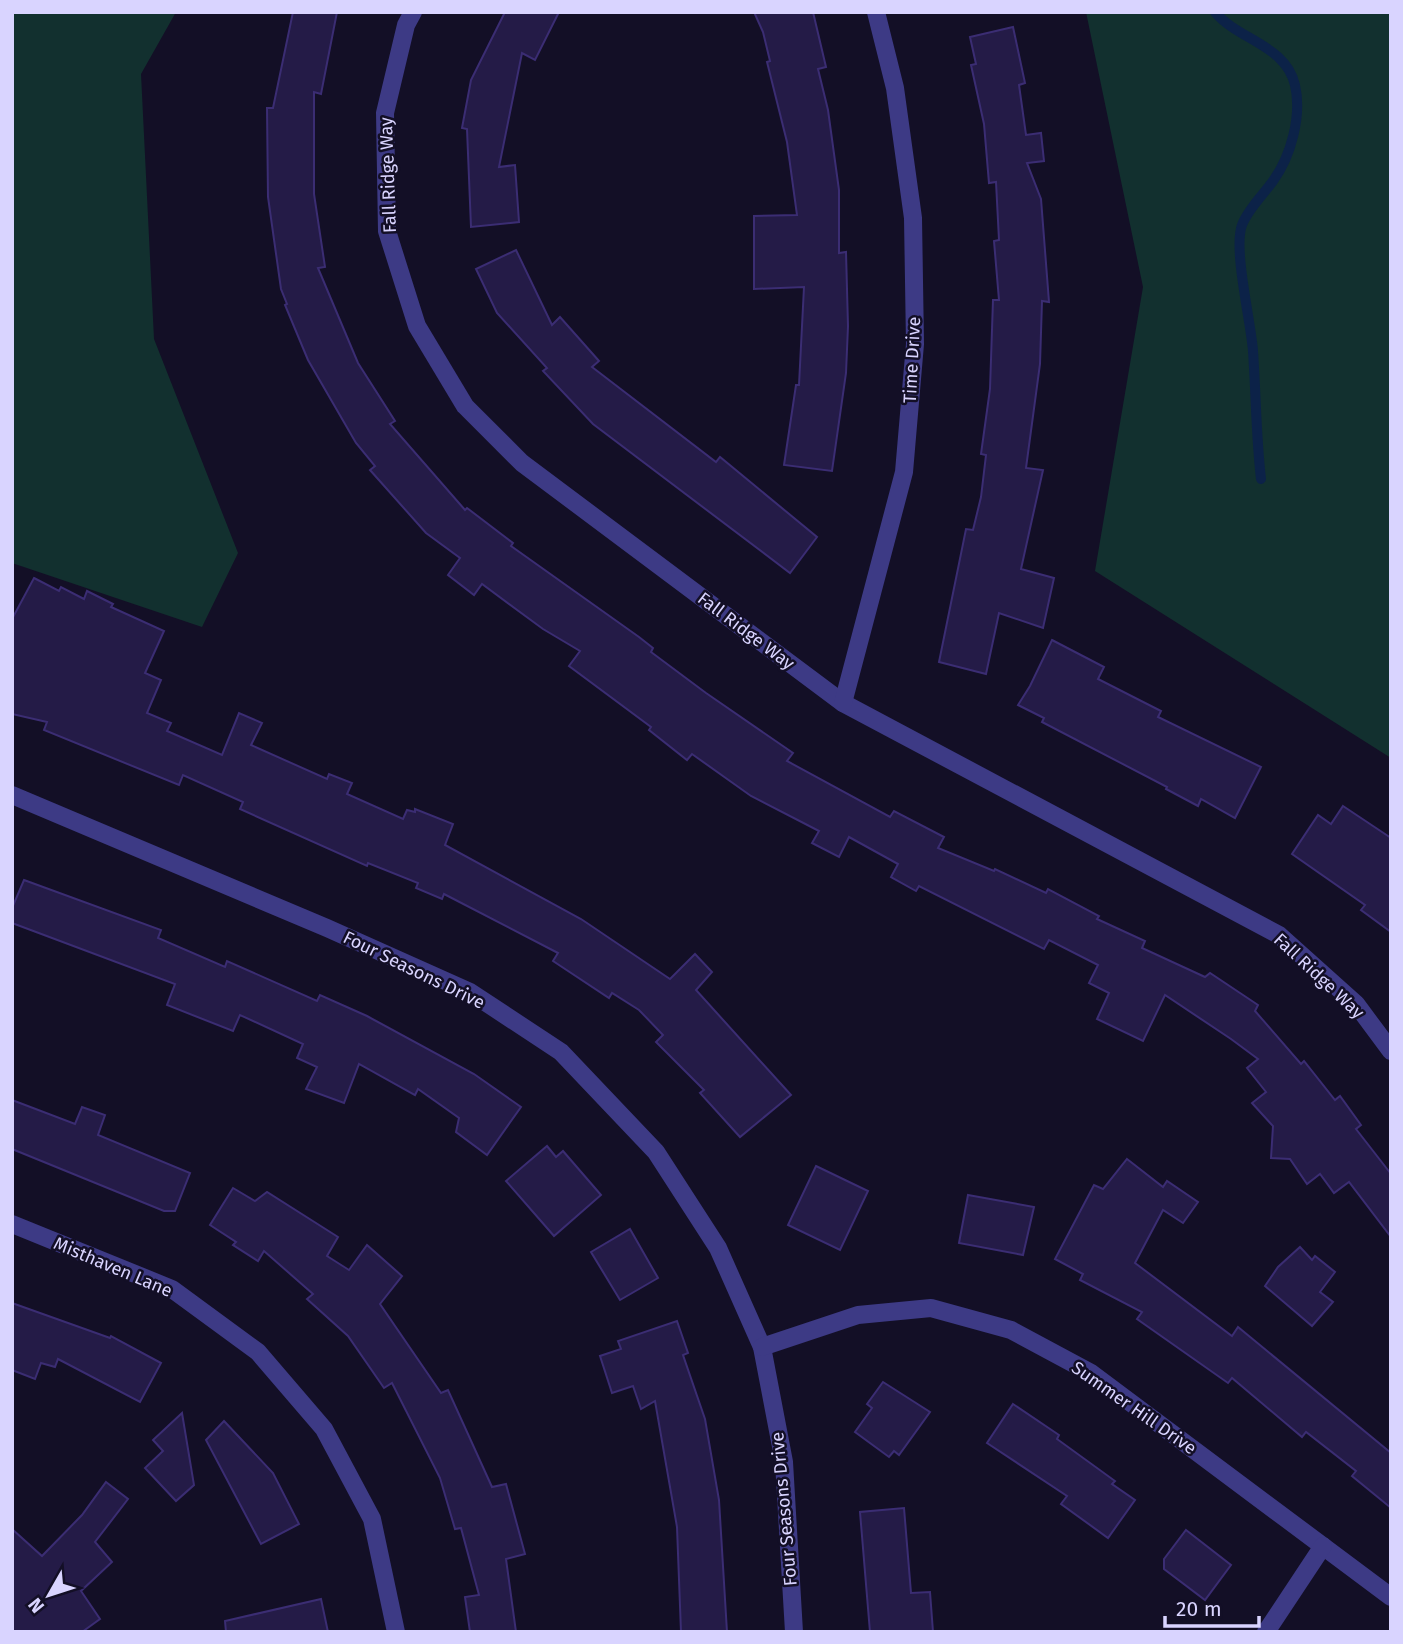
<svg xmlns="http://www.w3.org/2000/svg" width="1403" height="1644" viewBox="0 0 1403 1644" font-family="'Fira Sans',sans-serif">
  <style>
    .green { fill: #12302f }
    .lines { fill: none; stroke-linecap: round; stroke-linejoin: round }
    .stream { stroke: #0c2248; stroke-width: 10 }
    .building { fill: #241b47; stroke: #3b2d73; stroke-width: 2 }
    .minor { stroke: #3d3a85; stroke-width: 18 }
    .labels { text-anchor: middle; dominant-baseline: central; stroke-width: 5; stroke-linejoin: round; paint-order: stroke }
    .street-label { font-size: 18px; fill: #d9d4ff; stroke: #130f26 }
  </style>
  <rect width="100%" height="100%" fill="#130f26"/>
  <!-- green -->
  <g class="green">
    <path d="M12 12H176L141 74 154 339 238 553 202 627 12 563Z"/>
    <path d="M1086 12H1391V758L1095 571 1143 287Z"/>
  </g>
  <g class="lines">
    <!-- stream -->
    <path class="stream" d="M1215 12C1238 40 1286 45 1295 85 1302 116 1291 156 1273 181 1263 195 1248 209 1242 225 1233 249 1251 322 1253 351 1256 394 1256 436 1261 479"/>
  </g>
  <!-- building -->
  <g class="building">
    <path d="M293 12H337L321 94 314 92V194L325 267 318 268 358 363 395 421 390 424 465 510 467 508 513 543 511 546 639 637 653 648 651 652 706 693 793 753 787 761 890 817 894 811 944 837 938 848 994 871 995 869 1046 893 1048 889 1099 916 1097 919 1145 941 1142 948 1205 977 1210 973 1258 1005 1255 1011 1301 1064 1304 1061 1335 1100 1340 1096 1361 1125 1356 1129 1391 1174V1237L1349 1182 1334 1193 1320 1174 1307 1184 1290 1159 1271 1158 1273 1126 1252 1103 1266 1092 1247 1068 1258 1059 1231 1039 1165 995 1143 1041 1097 1019 1109 993 1089 983 1098 965 1049 940 1044 949 919 886 916 891 891 877 898 864 849 837 839 857 812 843 819 831 751 796 692 754 687 760 649 730 651 727 569 666 580 651 543 629 482 584 474 595 448 575 460 558 426 533 370 470 375 466 356 443 308 360 285 305 287 304 281 289 268 197 267 108H273Z"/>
    <path d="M505 12H559L535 60 522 53 499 167 515 165 519 222 471 227 467 129 462 128 471 80Z"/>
    <path d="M754 12H813L826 67 818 69 828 110 839 190V253L846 252 848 326 846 373 832 471 784 465 796 385H799L804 287 754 289V216L797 215 787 142 767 62 770 61 763 32Z"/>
    <path d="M1013 27 1025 83 1019 85 1026 135 1041 133 1044 161 1027 163 1041 199 1049 302 1042 301 1040 364 1026 468 1043 470 1021 569 1054 578 1043 628 999 613 986 674 939 662 966 529 973 530 981 497 986 455 981 454 990 389 993 300H999L994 241 999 240 996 182 989 183 984 124 971 65 976 64 970 37Z"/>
    <path d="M516 250 552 325 560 317 599 361 592 367 716 462 720 457 817 537 790 573 593 424 543 371 547 368 497 313 476 269Z"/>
    <path d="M34 578 59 591 61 587 84 599 87 591 113 604 111 607 164 631 145 673 161 680 147 713 171 723 167 731 222 755 239 713 262 723 251 745 327 779 329 774 352 783 347 794 403 819 407 810 415 812V809L453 824 445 845 581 919 670 979 695 954 712 972 696 990 791 1095 740 1137 700 1093 704 1090 656 1042 663 1035 639 1010 612 993 609 998 553 961 558 953 444 894 442 899 416 888 418 883 368 863 367 866 240 809 243 802 183 775 179 785 44 730 47 722 12 714V619Z"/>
    <path d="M1052 640 1104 667 1098 679 1161 711 1158 717 1261 767 1235 818 1201 799 1198 806 1166 789 1167 787 1042 722 1044 718 1018 705 1030 686Z"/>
    <path d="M1343 806 1391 838V932L1361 910 1365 905 1292 854 1318 815 1331 824Z"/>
    <path d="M24 880 161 930 158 938 225 967 227 961 317 1001 320 995 367 1016 474 1074 521 1107 487 1155 456 1132 459 1118 418 1089 415 1095 359 1064 344 1103 306 1089 317 1067 297 1058 303 1044 240 1015 233 1031 167 1005 175 984 12 923V908Z"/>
    <path d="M12 1100 75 1124 82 1107 105 1115 98 1135 190 1173 175 1211H164L12 1149Z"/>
    <path d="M547 1146 556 1157 563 1151 601 1195 554 1236 506 1181Z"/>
    <path d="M1127 1159 1163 1187 1167 1181 1198 1202 1183 1223 1163 1210 1135 1263 1232 1336 1238 1327 1391 1453V1508L1352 1476 1356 1471 1306 1432 1302 1437 1232 1378 1228 1383 1137 1319 1142 1312 1080 1280 1083 1274 1055 1259 1094 1185 1103 1189Z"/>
    <path d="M816 1166 868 1191 840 1250 788 1225Z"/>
    <path d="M233 1188 255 1201 267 1192 338 1237 327 1256 349 1270 367 1245 402 1276 380 1304 441 1393 448 1390 492 1487 506 1484 525 1554 506 1559 516 1632H470L465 1597 479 1595 461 1528 455 1529 440 1478 392 1383 384 1388 348 1336 307 1299 313 1294 264 1251 258 1261 233 1245 236 1242 210 1225Z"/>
    <path d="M968 1195 1034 1207 1023 1255 959 1243Z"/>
    <path d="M630 1229 658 1278 620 1300 591 1252Z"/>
    <path d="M1300 1247 1312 1260 1315 1256 1335 1272 1320 1292 1333 1302 1312 1326 1265 1286 1278 1267Z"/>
    <path d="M12 1303 110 1338 111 1336 161 1363 140 1402 58 1359 55 1367 41 1363 35 1379 12 1370Z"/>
    <path d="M677 1321 688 1353 683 1355 705 1419 719 1500 727 1632H681L677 1527 655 1401 641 1409 633 1386 612 1393 600 1356 621 1349 618 1341Z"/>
    <path d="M883 1382 930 1412 899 1455 894 1451 889 1457 855 1432 872 1408 867 1404Z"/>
    <path d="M1013 1404 1059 1435 1057 1439 1115 1481 1112 1484 1135 1500 1108 1538 1061 1504 1067 1496 987 1443Z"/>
    <path d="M182 1413 194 1485 176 1501 145 1468 163 1451 153 1440Z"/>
    <path d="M224 1421 273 1473 299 1524 261 1544 206 1440Z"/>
    <path d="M106 1482 128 1499 95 1542 112 1562 81 1591 100 1619 82 1632H12V1529L42 1556 82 1515Z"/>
    <path d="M904 1508 911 1593 930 1592 933 1632H870L860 1512Z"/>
    <path d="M1186 1530 1231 1565 1205 1600 1164 1569V1559Z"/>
    <path d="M321 1599 328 1632H226L225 1621Z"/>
  </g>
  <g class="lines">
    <!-- minor -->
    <g class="minor">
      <path d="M413 12 406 25 385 113 387 231 417 326 465 406 522 463 843 703 1279 935 1356 1004 1391 1051"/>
      <path d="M843 703 904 472 915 344 913 218 895 88 876 12"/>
      <path d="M12 795 327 928 470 992 561 1052 656 1152 718 1248 762 1347 784 1462 794 1632"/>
      <path d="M12 1224 172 1289 258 1352 324 1429 372 1519 396 1632"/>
      <path d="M762 1347 858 1315 931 1308 1011 1330 1091 1373 1391 1597"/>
      <path d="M1266 1632 1323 1546"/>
    </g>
  </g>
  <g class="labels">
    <!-- street labels -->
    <g class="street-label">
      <text transform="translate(388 175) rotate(-92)">Fall Ridge Way</text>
      <text transform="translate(912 360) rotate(-87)">Time Drive</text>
      <text transform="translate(746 631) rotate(37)">Fall Ridge Way</text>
      <text transform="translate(414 970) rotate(26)">Four Seasons Drive</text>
      <text transform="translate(1319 976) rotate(43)">Fall Ridge Way</text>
      <text transform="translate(113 1267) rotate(23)">Misthaven Lane</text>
      <text transform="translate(1134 1408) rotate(35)">Summer Hill Drive</text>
      <text transform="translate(784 1509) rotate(-95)">Four Seasons Drive</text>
    </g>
  </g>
  <!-- border -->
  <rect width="1403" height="1644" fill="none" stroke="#d9d4ff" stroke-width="28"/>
  <!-- north arrow -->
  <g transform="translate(49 1595) rotate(231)" stroke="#130f26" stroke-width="5" paint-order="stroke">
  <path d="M0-5L12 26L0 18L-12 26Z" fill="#d9d4ff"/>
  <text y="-10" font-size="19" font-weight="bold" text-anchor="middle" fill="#d9d4ff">N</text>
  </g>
  <!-- scale -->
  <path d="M1165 1616v10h94v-10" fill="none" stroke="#d9d4ff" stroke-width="3.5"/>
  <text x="1176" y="1616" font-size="21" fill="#d9d4ff" stroke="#130f26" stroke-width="5" paint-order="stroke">20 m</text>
</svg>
